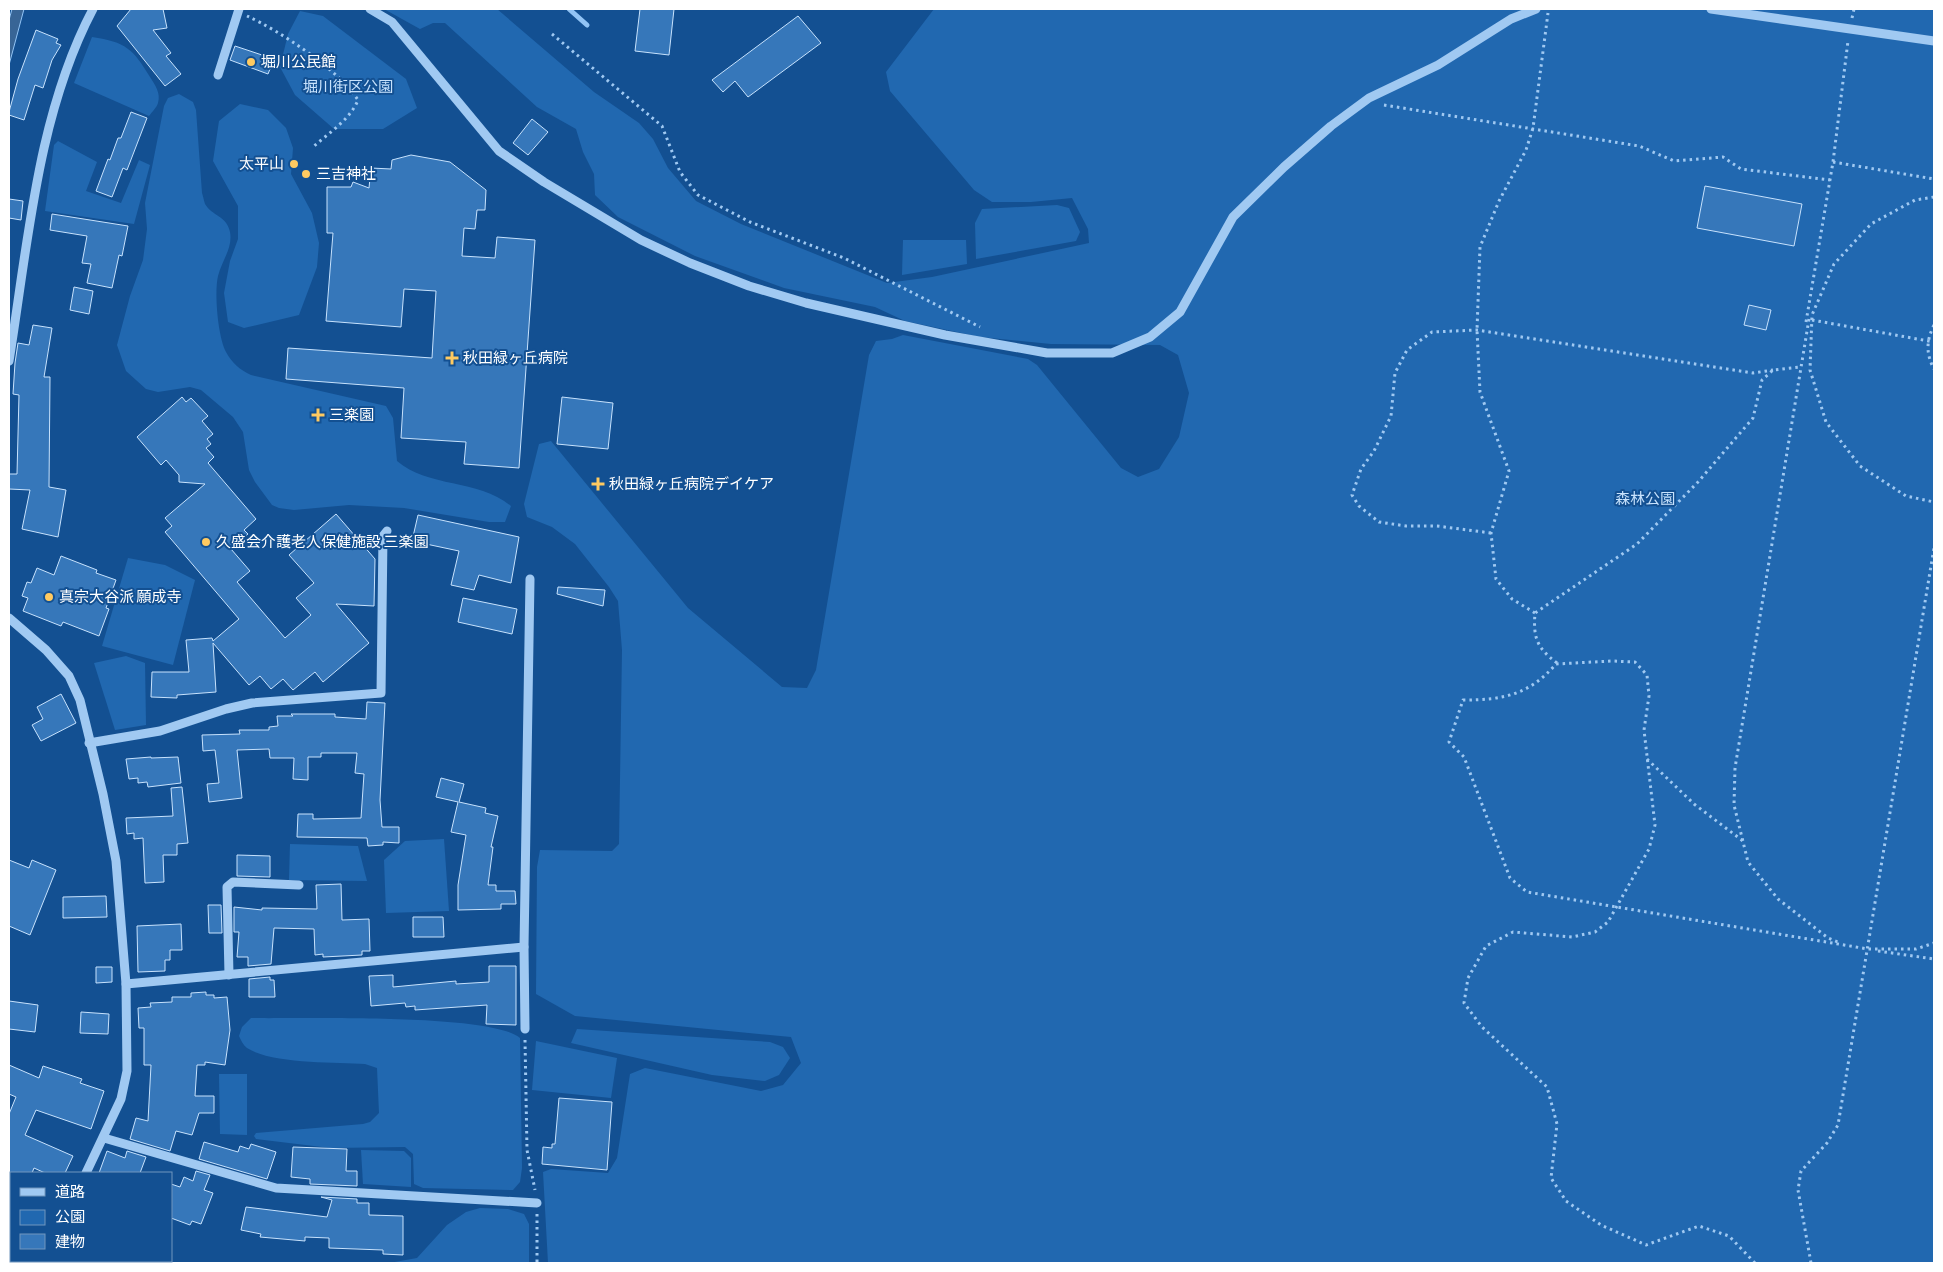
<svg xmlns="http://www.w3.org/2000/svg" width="1943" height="1272" viewBox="0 0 1943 1272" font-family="'Sofia Sans Condensed','Noto Sans JP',sans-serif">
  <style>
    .green { fill: #2168b0 }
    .water { fill: #386596; stroke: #92c4f5 }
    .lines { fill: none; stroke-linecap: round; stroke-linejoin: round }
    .stream { stroke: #92c4f5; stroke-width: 5 }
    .building { fill: #3677ba; stroke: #c7e2fd }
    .path { stroke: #a0c9f2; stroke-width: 3; stroke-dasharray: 2.5 4; stroke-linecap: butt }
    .minor { stroke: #a0c9f2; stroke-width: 9 }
    .poi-dot { fill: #ffca61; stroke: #135092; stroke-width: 2 }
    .labels { text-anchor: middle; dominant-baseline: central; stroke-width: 4; stroke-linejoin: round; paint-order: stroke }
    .poi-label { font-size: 15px; fill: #fff; stroke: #135092; text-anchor: start }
    .park-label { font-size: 15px; fill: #c7e2fd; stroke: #135092 }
  </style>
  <rect width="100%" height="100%" fill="#135092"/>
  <!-- green -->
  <g class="green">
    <path d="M384 9H497L594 92 639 123 653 139 668 168 696 201 741 224 887 283 932 277 1089 243 1088 229 1072 198 1031 202H992L974 190 890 91 886 72 934 9H1934V1263H548L543 1172 551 1169 608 1173 617 1158 630 1074 645 1068 761 1091 783 1085 801 1063 791 1037 575 1016 536 994 537 867 540 850 612 851 619 844 622 650 618 601 609 587 575 544 552 527 527 517 524 504 539 444 551 441 688 608 782 687 807 688 816 670 869 355 876 341 892 339 903 335 1028 359 1037 365 1121 468 1138 477 1159 469 1179 437 1189 393 1178 355 1160 345 1051 344 980 337 905 321 875 307 784 288 695 256 618 217 595 195 594 174 583 152 576 129 537 107 445 23H433L420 29Z"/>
    <path d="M300 11 323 16 406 79 417 108 383 129H334L295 95 280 67 288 34Z"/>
    <path d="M92 37C126 42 133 49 150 77 155 85 161 93 158 103 157 107 152 112 149 116L74 83Z"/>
    <path d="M179 94 193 102 196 110 202 193C203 196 204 201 205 204 212 216 227 216 230 232 233 248 222 260 218 276 214 293 218 337 226 352 232 363 240 370 251 375L386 406 393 418 397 461C428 488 479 479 511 506L505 522H489L404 508 349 505 294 510 279 508 272 505 255 482 249 470 243 432 233 417 201 390 190 387 158 392 146 389 126 371 117 345 130 296 143 260 147 229 145 203 164 106 168 98Z"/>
    <path d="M240 104 268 110 286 128 293 148 291 174 312 213 319 243 317 267 299 315 244 328 228 322 224 293 230 261 238 239V206L213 161 219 121Z"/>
    <path d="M58 141 97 162 86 191 121 203 139 160 150 165 134 224 45 211 54 145Z"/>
    <path d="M1057 205 1069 208 1080 232 1076 241 976 259 975 223 982 209Z"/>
    <path d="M903 240H966L967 264 902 275Z"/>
    <path d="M128 558 165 565 195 580 173 665 102 646Z"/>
    <path d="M126 656 145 663 146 725 115 730 94 663Z"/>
    <path d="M444 839 449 911 386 913 384 860 405 841Z"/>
    <path d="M290 844 358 846 367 881 289 880Z"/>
    <path d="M251 1018C299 1019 491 1013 520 1038L522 1168 520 1182 513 1190 423 1188 414 1184 413 1154 405 1147 330 1148 256 1139 254 1136 256 1133 363 1124 370 1122 379 1113 377 1068 365 1064C335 1062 272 1064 247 1048 243 1045 241 1040 239 1036L242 1027Z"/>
    <path d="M577 1029 770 1042 783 1047 790 1058 779 1075 765 1081 712 1075 571 1043Z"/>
    <path d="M536 1041 617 1058 611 1098 532 1090Z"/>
    <path d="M219 1074H247V1135L220 1134Z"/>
    <path d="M361 1150 404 1151 411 1158V1187L363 1184Z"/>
    <path d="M480 1208 508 1209 524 1214 529 1224V1263H389L417 1258 447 1225 466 1212Z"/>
  </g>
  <!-- water -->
  <path class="water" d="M12 9H24L9 65V20Z"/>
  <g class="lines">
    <!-- stream -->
    <path class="stream" d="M569 9 587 25"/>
  </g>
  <!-- building -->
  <g class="building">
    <path d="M131 9H163L167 28 153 30 171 53 166 56 181 74 165 86 117 26Z"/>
    <path d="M640 9H674L669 55 635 51Z"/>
    <path d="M798 16 821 43 748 97 735 81 723 92 712 80Z"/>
    <path d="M36 30 58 39 56 43 61 45 52 60 43 88 35 85 24 120 9 115V112L18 79Z"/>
    <path d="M235 46 274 59 268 74 230 60Z"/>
    <path d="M131 112 147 118 127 170 123 168 112 197 96 191 108 159 110 160 118 138H121Z"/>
    <path d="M532 119 548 132 528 155 513 143Z"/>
    <path d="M411 155 450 162 486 190 485 210H477L475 229 464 228 462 256 495 258 497 237 535 240 519 468 464 464 466 442 401 438 404 388 286 379 288 348 432 358 436 291 404 289 401 327 326 321 333 233H327V187H351L353 182 369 188 371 168 391 169 392 160Z"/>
    <path d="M1705 186 1802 204 1794 246 1697 228Z"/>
    <path d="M9 199 23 201 21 220 9 218Z"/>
    <path d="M52 214 128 226 122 256 119 255 112 288 87 283 91 264 82 263 87 236 50 230Z"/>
    <path d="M74 287 93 291 89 314 70 310Z"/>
    <path d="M1749 305 1771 310 1766 330 1744 325Z"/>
    <path d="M33 325 52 328 44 377H50L49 487 66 490 58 537 22 529 30 490 9 489V474H17L19 395 13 394 15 363 18 343 29 345Z"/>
    <path d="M182 397 186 402 191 398 208 416 202 421 213 434 207 439 211 444 206 448 214 457 208 463 256 519 244 530 248 534 231 549 250 571 237 582 285 638 311 615 296 598 314 583 289 555 336 514 375 559 374 606 336 604 369 643 323 682 315 672 293 690 283 679 271 689 260 676 249 685 213 643 216 692 177 695V698L151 697 152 672H189L186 640 212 638 213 641 239 619 165 532 172 526 165 518 205 484 179 482V475L166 460 161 465 137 437Z"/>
    <path d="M562 397 613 403 608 449 557 444Z"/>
    <path d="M418 515 519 537 511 583 479 575 474 590 451 585 459 551 412 541Z"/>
    <path d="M61 556 97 570 96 573 116 580 106 608 109 609 99 636 63 622 61 626 23 611 28 598 22 596 27 582 31 583 37 568 54 575Z"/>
    <path d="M558 587 605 590 603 606 557 594Z"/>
    <path d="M463 598 517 609 512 634 458 622Z"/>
    <path d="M61 694 76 723 41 741 32 725 43 719 37 707Z"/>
    <path d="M367 702 385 703 380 800 382 827H399V843L383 842V845L368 846 367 838 297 837 298 814H313V819L361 818 364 774 355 773 357 753H321V757H308V780L293 779 294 758H270L269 749 237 750 242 798 209 802 207 784 219 783 215 750 203 751 202 735 240 734 239 730H269V727L278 726 277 716H293L291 714H335V717L366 719Z"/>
    <path d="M151 757V758L178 757 181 783 148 787 147 782 138 783V778L129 779 126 759Z"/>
    <path d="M441 778 464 784 459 802 486 808 485 813 498 816 491 847H493L488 885H496V891H515L516 904H501V909L458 910V885L466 835 451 832 458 802 436 797Z"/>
    <path d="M182 787 188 843 177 844V855H163L164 882 145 883 143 838 134 839V833L127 834 126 818 173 816 171 788Z"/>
    <path d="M237 855 270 856V877L237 876Z"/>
    <path d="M9 860 29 868 32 860 56 870 30 935 9 926Z"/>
    <path d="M341 884 342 920 369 919 370 951H362V955L323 957V954L315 955 314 929 274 928 271 964 248 966V957H237L239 932H234V907L262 910V908L317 909 316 885Z"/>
    <path d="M106 896 107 917 63 918V897Z"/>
    <path d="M208 905H221L222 933H209Z"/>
    <path d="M413 917H443L444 937H413Z"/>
    <path d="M181 924 182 950H170V960H165V971L138 972 137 926Z"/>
    <path d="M489 966H516V1025L486 1024 487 1005 415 1010V1006L406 1007 405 1003 371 1006 369 976 393 975V987L456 981V984L489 982Z"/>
    <path d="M96 967H112V982L96 983Z"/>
    <path d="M270 977V980H274L275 997H249V979Z"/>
    <path d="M206 992V995H214V998L227 997 230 1030 225 1065 205 1062V1065H197L195 1096H214V1113H199L192 1135 176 1131 170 1151 130 1139 136 1118 148 1121 151 1065H144V1028H139L138 1008 151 1007 150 1003 172 1002V997H191V993Z"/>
    <path d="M9 1001 38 1005 35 1032 9 1029Z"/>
    <path d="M81 1012 109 1014 108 1034 80 1033Z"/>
    <path d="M9 1065 39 1078 43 1066 82 1079 80 1083 104 1091 91 1129 36 1110 25 1135 73 1156 65 1173H45L34 1168 32 1173H9V1114L16 1097 9 1094Z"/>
    <path d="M559 1098 612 1102 607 1170 542 1164 543 1147 552 1148V1144H555Z"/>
    <path d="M204 1142 238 1152 240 1146 249 1149 251 1144 276 1152 267 1179 199 1159Z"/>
    <path d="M293 1147 347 1149 346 1171H357V1186L310 1184V1179L291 1177Z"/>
    <path d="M107 1151 125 1158 127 1151 146 1157 140 1173H99Z"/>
    <path d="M196 1171 210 1175 204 1190 213 1193 201 1224 192 1221 190 1225 171 1218V1184L180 1187 184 1177 193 1181Z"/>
    <path d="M321 1197 357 1199V1203H369V1215L403 1216V1255L383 1254V1250L329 1248V1238L305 1237V1241L260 1237 261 1234 241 1230 246 1207 327 1217 332 1200Z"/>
  </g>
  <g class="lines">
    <!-- path -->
    <g class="path">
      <path d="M247 16C280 31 339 70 358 100 350 120 327 134 312 148"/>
      <path d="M1852 18 1854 9"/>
      <path d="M552 34 662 126 680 172 698 195 750 222 844 258 980 327"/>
      <path d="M1384 105 1639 146 1674 161 1723 157 1741 169 1830 180"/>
      <path d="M1833 162 1934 179"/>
      <path d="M1934 197 1915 200 1871 224 1834 264 1812 315 1810 370 1826 422 1860 466 1906 496 1934 502"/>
      <path d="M1809 319 1735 768 1734 805 1748 862 1778 899 1828 938 1840 943"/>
      <path d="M1812 320 1934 342"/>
      <path d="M1806 322 1833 162 1848 41"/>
      <path d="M1934 325C1926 341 1926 354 1934 369"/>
      <path d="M1491 533 1437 526H1406L1379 522 1359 506 1352 495 1361 469 1374 451 1391 416 1395 373 1407 350 1432 332 1477 330 1753 373 1773 370"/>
      <path d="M1535 613 1512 599 1496 579 1491 533 1509 471 1480 392 1477 330 1480 247 1499 201 1526 150 1533 128 1548 13"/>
      <path d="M1557 663C1537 648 1533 638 1535 613L1637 544 1698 482 1753 418 1762 380 1773 370 1800 367"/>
      <path d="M1647 759 1694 804 1743 841"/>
      <path d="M1878 951 1934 959"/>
      <path d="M525 1040 527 1150 535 1190"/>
      <path d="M537 1214V1263"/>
      <path d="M1755 1263 1729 1236 1699 1226 1646 1245 1601 1225 1566 1201 1551 1178 1557 1124 1547 1087 1482 1027 1464 1003 1468 978 1486 946 1513 932 1572 937 1595 932 1608 922 1649 849 1655 825 1644 730 1649 696 1647 675 1635 662 1612 661 1556 664C1529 695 1503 700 1463 700L1449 742 1464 757 1510 878 1527 892 1868 949H1916L1934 943"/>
      <path d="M1811 1263 1798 1190 1801 1171 1827 1143 1838 1125 1934 548"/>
    </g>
    <!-- minor -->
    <g class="minor">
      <path d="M370 9 392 22 499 151 544 182 641 240 690 263 749 286 806 303 945 335 1047 353H1112L1150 337 1180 312 1233 217 1284 167 1331 126 1369 98 1438 65 1511 19 1536 9"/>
      <path d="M1711 9 1934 41"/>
      <path d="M218 75 239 9"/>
      <path d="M9 361C28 244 37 115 93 9"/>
      <path d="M9 618 46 650 69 676 80 700 103 794 116 861 126 984 127 1071 121 1099 86 1173"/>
      <path d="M89 743 160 731 226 709 252 703 381 693 383 536 387 531"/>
      <path d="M229 975 227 887 233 882 299 885"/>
      <path d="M126 984 524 947"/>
      <path d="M525 1029 524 947 530 579"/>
      <path d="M104 1138 276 1188 537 1203"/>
      <path d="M42 1263 43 1261"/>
    </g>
  </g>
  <!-- markers -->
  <g class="poi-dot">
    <circle cx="251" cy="62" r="5"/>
    <circle cx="294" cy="164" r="5"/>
    <circle cx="306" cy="174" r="5"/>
    <path d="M449.5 350.5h5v5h5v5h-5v5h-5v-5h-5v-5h5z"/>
    <path d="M315.5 407.5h5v5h5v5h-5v5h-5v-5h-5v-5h5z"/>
    <path d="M595.5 476.5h5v5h5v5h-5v5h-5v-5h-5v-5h5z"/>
    <circle cx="206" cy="542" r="5"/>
    <circle cx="49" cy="597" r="5"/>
  </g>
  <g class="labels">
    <!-- poi labels -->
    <g class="poi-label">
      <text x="261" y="62">堀川公民館</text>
      <text x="284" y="164" text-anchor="end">太平山</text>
      <text x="316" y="174">三吉神社</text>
      <text x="463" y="358">秋田緑ヶ丘病院</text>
      <text x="329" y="415">三楽園</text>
      <text x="609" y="484">秋田緑ヶ丘病院デイケア</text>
      <text x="216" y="542">久盛会介護老人保健施設 三楽園</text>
      <text x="59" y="597">真宗大谷派 願成寺</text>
    </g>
    <!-- park labels -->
    <g class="park-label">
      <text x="348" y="87">堀川街区公園</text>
      <text x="1645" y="499">森林公園</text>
    </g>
  </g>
  <!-- border -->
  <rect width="1943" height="1272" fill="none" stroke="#ffffff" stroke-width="20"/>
  <!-- legend -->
  <rect x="10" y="1172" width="162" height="90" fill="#135092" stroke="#7196be"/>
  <rect x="20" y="1188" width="25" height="8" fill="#a0c9f2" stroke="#7196be"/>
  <text x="55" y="1197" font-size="15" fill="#ffffff">道路</text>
  <rect x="20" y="1210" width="25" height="15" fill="#2168b0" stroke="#7196be"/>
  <text x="55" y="1222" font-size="15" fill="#ffffff">公園</text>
  <rect x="20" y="1234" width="25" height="15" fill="#3677ba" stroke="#7196be"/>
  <text x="55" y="1247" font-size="15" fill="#ffffff">建物</text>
</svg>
